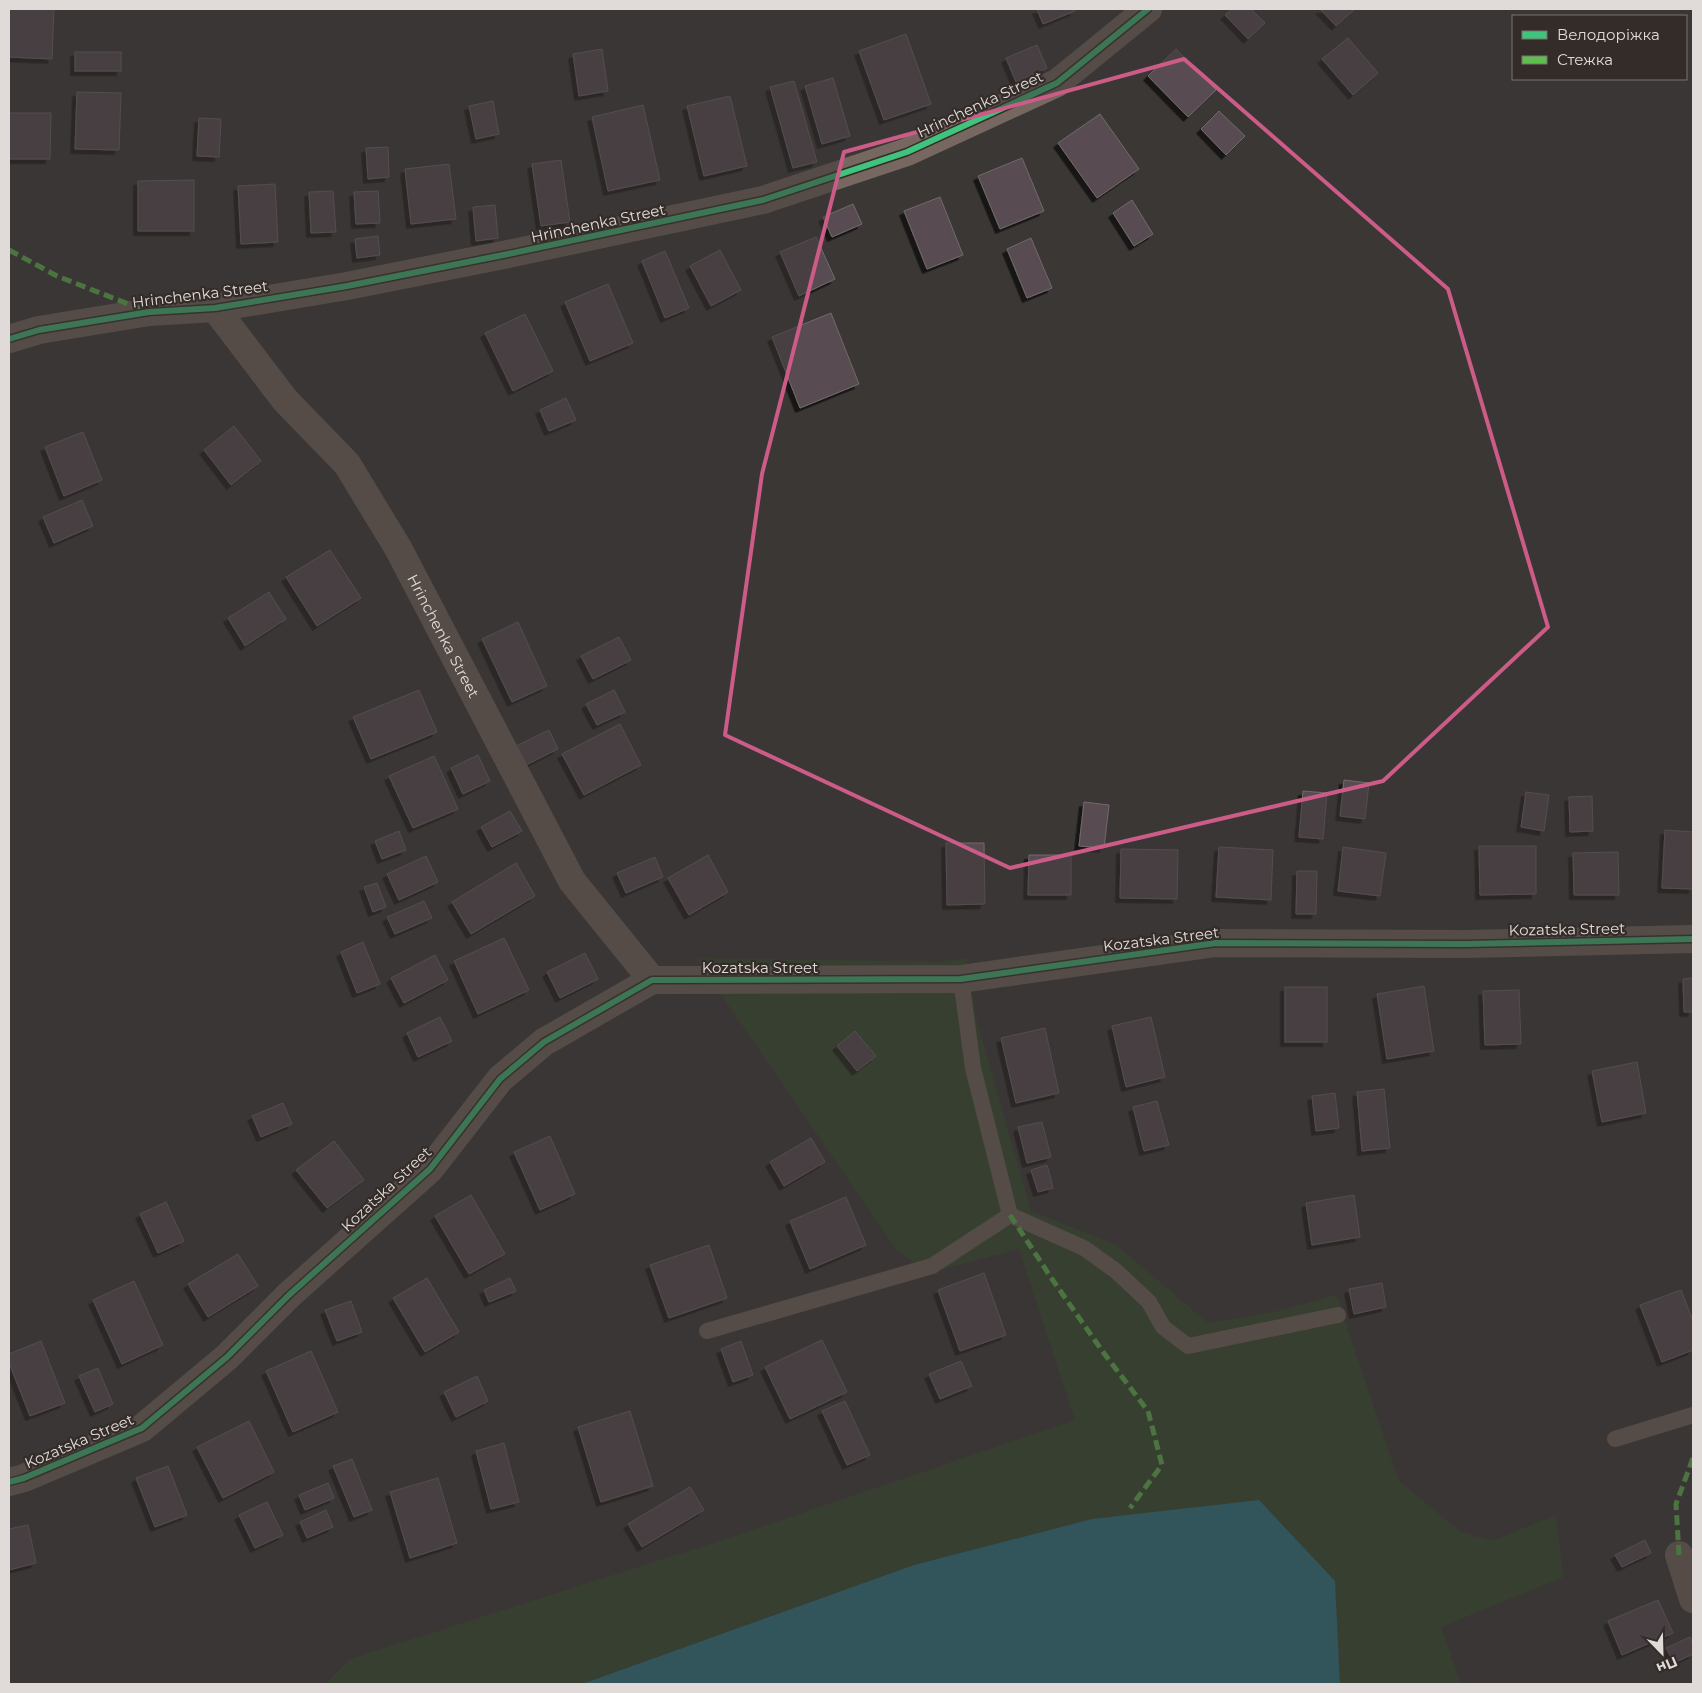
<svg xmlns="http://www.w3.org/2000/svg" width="1702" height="1693" viewBox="0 0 1702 1693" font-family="Montserrat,sans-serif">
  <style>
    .green { fill: #34492a }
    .water { fill: #29788b }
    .building { fill: #594c51; stroke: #6f6b6b; filter: url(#shadow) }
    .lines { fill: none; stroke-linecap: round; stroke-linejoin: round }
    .service { stroke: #766760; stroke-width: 16 }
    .minor { stroke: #766760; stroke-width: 28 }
    .quiet { stroke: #5fbe4e; stroke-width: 5; stroke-dasharray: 10 5; stroke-linecap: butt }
    .cycleway-casing { stroke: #342c28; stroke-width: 9 }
    .cycleway { stroke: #40c37c; stroke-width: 6 }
    .marked { fill: none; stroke: #cc5c87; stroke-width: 4; stroke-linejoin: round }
    .labels { text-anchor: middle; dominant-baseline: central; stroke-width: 4.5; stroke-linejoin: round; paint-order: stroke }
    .street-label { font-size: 15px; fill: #e0dbd8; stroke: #342c28 }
  </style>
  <defs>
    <filter id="shadow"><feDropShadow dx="-4.5" dy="4.5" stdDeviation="0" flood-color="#0009"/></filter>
  </defs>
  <rect width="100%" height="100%" fill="#3b3735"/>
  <!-- green -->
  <path class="green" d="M696 958 942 962 967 958 976 1018 1031 1211 1115 1244 1208 1323 1278 1311 1336 1295 1399 1481 1461 1532 1492 1541 1556 1515 1563 1577 1441 1627 1461 1684H1340L1335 1581 1092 1519 914 1565 582 1684H325L350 1659 720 1541 1075 1420 1019 1249 928 1273 896 1249Z"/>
  <!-- water -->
  <path class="water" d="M1259 1500 1335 1581 1340 1684H582L914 1565 1092 1519Z"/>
  <!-- building -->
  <g class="building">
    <path d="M9 9H54L52 59 9 57Z"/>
    <path d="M1037 9H1074L1075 11 1043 24Z"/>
    <path d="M1232 9H1251L1265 23 1248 39 1225 15Z"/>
    <path d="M1320 9H1355L1336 26Z"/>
    <path d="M906 34 931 104 884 120 859 51Z"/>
    <path d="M1348 38 1378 73 1353 95 1322 59Z"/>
    <path d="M1037 45 1047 68 1016 82 1006 58Z"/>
    <path d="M602 49 608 91 579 96 573 54Z"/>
    <path d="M1176 49 1216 90 1188 117 1148 76Z"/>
    <rect x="75" y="52" width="46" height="19"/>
    <path d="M833 78 850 136 822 144 805 86Z"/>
    <path d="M794 81 817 162 793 168 770 87Z"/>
    <path d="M77 92 121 93 119 150 75 149Z"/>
    <path d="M730 96 747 166 704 176 687 106Z"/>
    <path d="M493 101 499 134 476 139 469 106Z"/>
    <path d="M643 105 660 180 608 191 592 117Z"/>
    <path d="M1219 111 1245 136 1226 155 1201 129Z"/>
    <path d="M9 113H51L50 159H9Z"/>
    <path d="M1100 114 1139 169 1097 198 1058 143Z"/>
    <path d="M199 118 221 119 219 157 197 156Z"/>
    <path d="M388 147 389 177 368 179 366 148Z"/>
    <path d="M1022 158 1044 211 1000 229 978 176Z"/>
    <path d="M561 160 570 222 541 226 532 164Z"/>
    <path d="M449 164 456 219 411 224 405 169Z"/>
    <path d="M194 180V231H138V181Z"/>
    <path d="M275 184 278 242 241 244 238 186Z"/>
    <path d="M333 191 336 232 311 233 309 192Z"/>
    <path d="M378 191 380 223 356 224 354 192Z"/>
    <path d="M940 197 963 255 927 269 904 211Z"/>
    <path d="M1132 200 1153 234 1134 246 1113 213Z"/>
    <path d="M853 204 862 224 832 237 823 217Z"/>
    <path d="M495 205 498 238 476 241 473 207Z"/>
    <path d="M378 236 380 255 357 258 355 239Z"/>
    <path d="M816 237 835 279 799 296 780 252Z"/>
    <path d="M1031 238 1052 288 1027 298 1007 249Z"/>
    <path d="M720 250 741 290 711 306 690 266Z"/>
    <path d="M665 251 689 308 665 318 642 261Z"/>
    <path d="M608 284 633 343 590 361 565 302Z"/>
    <path d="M831 313 859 384 800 408 772 337Z"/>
    <path d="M525 314 553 371 513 391 485 333Z"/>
    <path d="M566 398 576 420 549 431 540 410Z"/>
    <path d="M234 426 261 461 231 485 204 450Z"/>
    <path d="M83 432 102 480 64 496 45 447Z"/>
    <path d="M82 500 93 526 54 543 43 517Z"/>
    <path d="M330 550 361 598 317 626 286 577Z"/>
    <path d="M269 592 286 619 245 646 228 618Z"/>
    <path d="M518 622 547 686 512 702 482 639Z"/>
    <path d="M619 637 631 660 593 679 581 656Z"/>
    <path d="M419 690 437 732 371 759 353 717Z"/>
    <path d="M614 690 625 712 597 725 586 704Z"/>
    <path d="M620 724 641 765 584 795 562 754Z"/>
    <path d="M549 730 558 749 524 766 514 747Z"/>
    <path d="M478 755 490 781 463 794 451 768Z"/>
    <path d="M434 756 458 809 413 828 389 776Z"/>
    <path d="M1344 780 1369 783 1365 819 1340 816Z"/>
    <path d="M1303 791 1327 793 1323 839 1299 837Z"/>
    <path d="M1526 792 1549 795 1544 831 1521 827Z"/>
    <path d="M1592 796 1593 831 1570 832 1569 797Z"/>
    <path d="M1084 802 1109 805 1104 848 1079 846Z"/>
    <path d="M510 811 522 831 492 847 481 827Z"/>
    <path d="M1665 830 1693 832V889L1662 888Z"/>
    <path d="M399 831 406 850 382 859 375 841Z"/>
    <path d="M946 843H984L985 904 947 905Z"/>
    <path d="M1479 846H1536V894L1480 895Z"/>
    <path d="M1219 847 1273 850 1271 900 1216 897Z"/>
    <path d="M1343 847 1386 853 1380 896 1338 891Z"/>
    <path d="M1121 849 1178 850 1177 899 1120 898Z"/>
    <path d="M1618 852 1619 895H1574L1573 853Z"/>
    <path d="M708 855 728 892 689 915 668 878Z"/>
    <path d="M1029 855H1071V895H1028Z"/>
    <path d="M426 856 438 882 399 900 387 874Z"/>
    <path d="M655 857 663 877 626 893 617 873Z"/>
    <path d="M516 863 535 896 471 934 452 902Z"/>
    <path d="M1297 871H1317L1316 914H1296Z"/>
    <path d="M377 883 386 907 373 912 364 887Z"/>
    <path d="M424 901 432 918 395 934 387 917Z"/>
    <path d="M504 938 529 990 478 1014 454 961Z"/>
    <path d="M363 942 380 984 357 993 341 952Z"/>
    <path d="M585 953 598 979 560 998 547 972Z"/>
    <path d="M435 955 448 980 404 1003 391 978Z"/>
    <path d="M1693 978V1012H1684L1683 979Z"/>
    <path d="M1424 986 1434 1051 1387 1059 1377 994Z"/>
    <rect x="1285" y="987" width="42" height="55"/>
    <path d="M1519 990 1521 1044 1485 1045 1483 991Z"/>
    <path d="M440 1017 452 1041 418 1057 407 1033Z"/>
    <path d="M1151 1017 1165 1077 1126 1087 1112 1026Z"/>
    <path d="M1045 1028 1059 1093 1016 1103 1001 1038Z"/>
    <path d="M855 1031 876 1056 857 1071 837 1046Z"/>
    <path d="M1637 1062 1646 1113 1602 1122 1592 1071Z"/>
    <path d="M1384 1089 1390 1148 1362 1151 1357 1092Z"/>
    <path d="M1335 1093 1339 1128 1316 1131 1312 1096Z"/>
    <path d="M1157 1101 1169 1145 1144 1151 1133 1107Z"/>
    <path d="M283 1103 292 1124 261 1137 252 1116Z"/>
    <path d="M1042 1122 1051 1157 1027 1163 1018 1127Z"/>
    <path d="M550 1136 575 1194 540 1210 514 1152Z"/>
    <path d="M811 1138 825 1162 784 1186 770 1162Z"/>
    <path d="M334 1141 364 1180 327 1208 296 1170Z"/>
    <path d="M1047 1165 1053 1188 1038 1192 1031 1170Z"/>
    <path d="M471 1195 505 1254 469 1274 435 1216Z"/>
    <path d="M1354 1195 1360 1237 1312 1245 1306 1203Z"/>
    <path d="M846 1197 866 1245 810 1269 790 1221Z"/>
    <path d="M166 1202 184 1241 158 1253 140 1214Z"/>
    <path d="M709 1245 727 1298 669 1318 650 1265Z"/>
    <path d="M238 1254 258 1286 208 1317 188 1284Z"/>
    <path d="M984 1273 1006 1335 960 1351 938 1290Z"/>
    <path d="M427 1278 459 1332 425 1352 393 1298Z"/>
    <path d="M510 1278 516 1291 489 1302 484 1290Z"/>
    <path d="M134 1281 163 1345 122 1364 93 1300Z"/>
    <path d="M1382 1283 1386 1307 1354 1314 1349 1289Z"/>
    <path d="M1681 1290 1693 1321V1350L1662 1362 1640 1305Z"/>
    <path d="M351 1301 362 1332 337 1341 325 1310Z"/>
    <path d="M822 1340 847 1392 790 1419 765 1367Z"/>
    <path d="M41 1341 65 1403 30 1416 9 1363V1354Z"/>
    <path d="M741 1341 753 1375 733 1382 721 1349Z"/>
    <path d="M311 1351 338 1412 293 1432 266 1371Z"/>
    <path d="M961 1361 972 1386 940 1399 929 1374Z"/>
    <path d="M98 1368 113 1404 95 1412 79 1376Z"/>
    <path d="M477 1376 488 1401 456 1417 444 1392Z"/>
    <path d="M845 1401 870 1455 847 1465 822 1411Z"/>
    <path d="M630 1411 653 1486 601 1502 578 1427Z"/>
    <path d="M249 1421 274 1472 223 1498 197 1447Z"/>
    <path d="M504 1443 519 1502 491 1509 476 1451Z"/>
    <path d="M352 1459 372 1510 354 1517 333 1466Z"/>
    <path d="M168 1466 187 1515 155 1527 136 1478Z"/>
    <path d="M438 1478 457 1543 410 1558 390 1492Z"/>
    <path d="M328 1483 334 1498 305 1510 299 1495Z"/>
    <path d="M690 1487 704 1510 642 1547 628 1524Z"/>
    <path d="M267 1502 283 1535 255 1548 239 1515Z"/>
    <path d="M326 1510 333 1527 307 1538 300 1522Z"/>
    <path d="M28 1525 36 1563 9 1570V1529Z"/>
    <path d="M1645 1540 1651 1553 1622 1567 1615 1555Z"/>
    <path d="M1658 1600 1673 1633 1622 1655 1608 1621Z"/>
    <path d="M1690 1637 1693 1644V1654L1674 1663 1666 1648Z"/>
  </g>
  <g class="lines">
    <!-- service -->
    <g class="service">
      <path d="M961 979 973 1068 1010 1215 1084 1248 1116 1271 1149 1302 1163 1327 1188 1346 1338 1315"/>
      <path d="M707 1331 932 1266 1010 1215"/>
      <path d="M1615 1439 1693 1415"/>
    </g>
    <!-- minor -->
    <g class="minor">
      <path id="s1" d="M215 308 285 400 347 464 398 548 572 881 652 980"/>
      <path d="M9 339 39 330 149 312 215 308 347 286 508 254 763 200 907 152 1057 83 1148 9"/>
      <path d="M9 1482 24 1478 142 1428 227 1357 289 1295 430 1169 500 1079 544 1042 652 980 961 979 1216 943 1465 944 1693 939"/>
      <path d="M1679 1555 1693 1599"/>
    </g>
    <!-- quiet -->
    <g class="quiet">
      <path d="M9 250 57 276 146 311"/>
      <path d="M1010 1215 1052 1279 1103 1352 1148 1411 1162 1465 1130 1508"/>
      <path d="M1679 1555 1676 1504 1693 1458"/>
    </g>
    <!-- cycleway casing -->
    <g class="cycleway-casing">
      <g id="cycleway">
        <path d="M9 339 39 330 149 312 215 308 347 286 508 254 763 200 907 152 1057 83 1148 9"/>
        <path d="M9 1482 24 1478 142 1428 227 1357 289 1295 430 1169 500 1079 544 1042 652 980 961 979 1216 943 1465 944 1693 939"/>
      </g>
    </g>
    <!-- cycleway -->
    <use href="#cycleway" class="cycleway"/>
  </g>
  <!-- marked area -->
  <path d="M0 0H1702V1693H0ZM1184 59 1448 289 1548 627 1383 781 1010 868 725 735 762 474 844 152Z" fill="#3b3735" fill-opacity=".55" fill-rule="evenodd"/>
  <path class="marked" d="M1184 59 1448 289 1548 627 1383 781 1010 868 725 735 762 474 844 152Z"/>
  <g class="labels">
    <!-- street labels -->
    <g class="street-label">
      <text transform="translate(980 104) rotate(-25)">Hrinchenka Street</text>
      <text transform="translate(598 223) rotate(-12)">Hrinchenka Street</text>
      <text transform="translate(200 294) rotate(-7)">Hrinchenka Street</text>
      <text stroke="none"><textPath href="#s1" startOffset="402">Hrinchenka Street</textPath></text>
      <text transform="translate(1567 929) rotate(-1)">Kozatska Street</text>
      <text transform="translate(1161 939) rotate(-7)">Kozatska Street</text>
      <text x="760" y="967">Kozatska Street</text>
      <text transform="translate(386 1189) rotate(-43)">Kozatska Street</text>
      <text transform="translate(79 1441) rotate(-23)">Kozatska Street</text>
    </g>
  </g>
  <!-- border -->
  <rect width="1702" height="1693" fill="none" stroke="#e0dbd8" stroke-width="20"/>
  <!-- legend -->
  <rect x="1512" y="15" width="175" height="65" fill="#342c28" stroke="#79726e"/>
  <rect x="1522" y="31" width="25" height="8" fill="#40c37c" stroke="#79726e"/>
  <text x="1557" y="40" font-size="15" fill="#e0dbd8">Велодоріжка</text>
  <rect x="1522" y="56" width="25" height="8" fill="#5fbe4e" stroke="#79726e"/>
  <text x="1557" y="65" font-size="15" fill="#e0dbd8">Стежка</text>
  <!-- north arrow -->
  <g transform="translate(1662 1653) rotate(157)" stroke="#342c28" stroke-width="4" paint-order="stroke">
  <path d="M0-4L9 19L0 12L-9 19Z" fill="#e0dbd8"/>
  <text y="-8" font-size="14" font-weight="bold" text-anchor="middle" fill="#e0dbd8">Пн</text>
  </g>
</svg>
